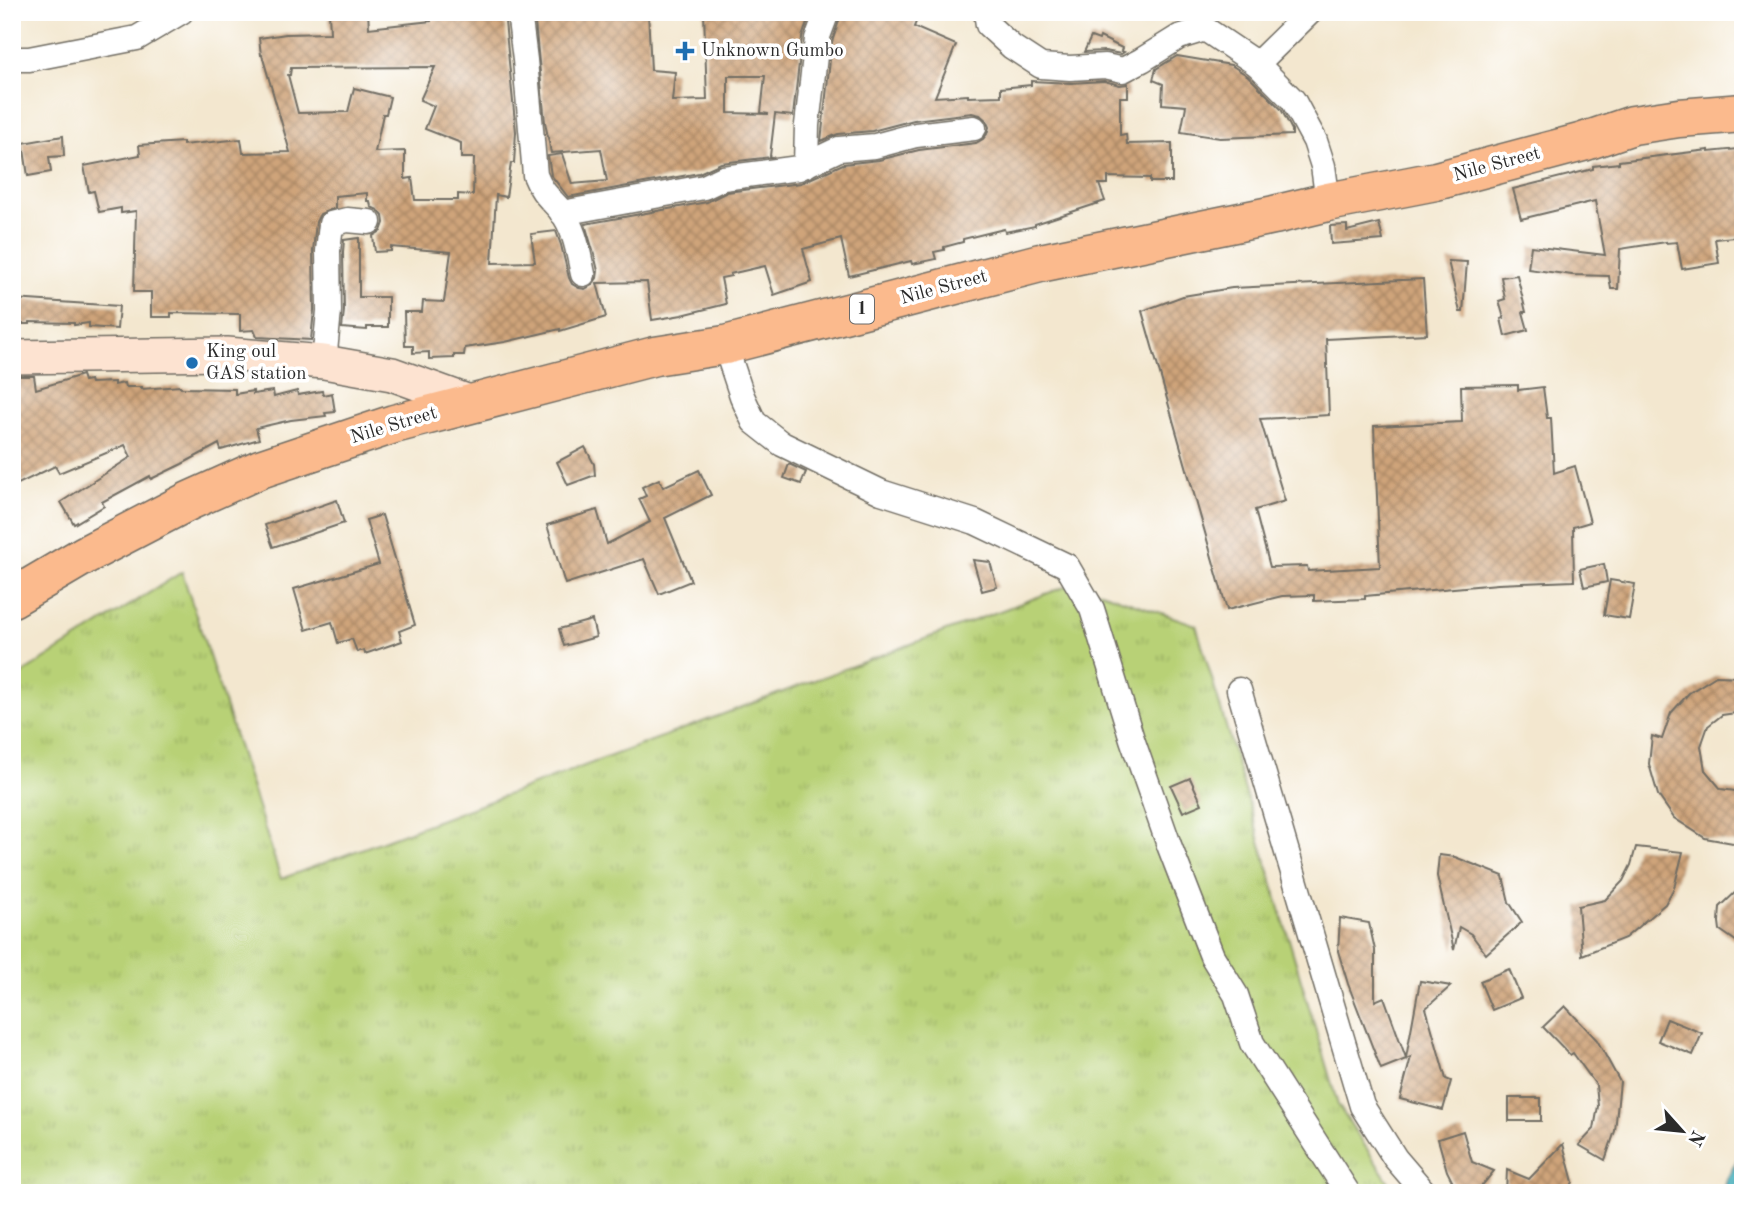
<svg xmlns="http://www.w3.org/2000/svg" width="1755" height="1205" viewBox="0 0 1755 1205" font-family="'Old Standard TT',serif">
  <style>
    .grass { fill: url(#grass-tufts); stroke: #727e50; stroke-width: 2 }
    .water { fill: url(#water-ripples); stroke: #366e74; stroke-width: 2 }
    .building { fill: url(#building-cross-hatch); fill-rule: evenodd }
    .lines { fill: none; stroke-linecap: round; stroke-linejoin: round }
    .street-casing { stroke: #716d64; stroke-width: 27 }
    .secondary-casing { stroke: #716d64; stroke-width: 36 }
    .primary-casing { stroke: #716d64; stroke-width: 41 }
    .street { stroke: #fff; stroke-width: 24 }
    .secondary { stroke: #fde3d1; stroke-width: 33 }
    .primary { stroke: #fbba8d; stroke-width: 38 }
    .poi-dot { fill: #1f6fb2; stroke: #fff; stroke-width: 2.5 }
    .labels { text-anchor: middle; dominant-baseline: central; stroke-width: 7; stroke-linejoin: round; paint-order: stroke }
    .shield { fill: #fff; stroke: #6b6b6b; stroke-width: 2 }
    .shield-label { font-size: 18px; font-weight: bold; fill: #2b2b2b }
    .poi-label { font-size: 19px; fill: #2b2b2b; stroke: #fff; text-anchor: start }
    .street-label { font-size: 19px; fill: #2b2b2b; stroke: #fff }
  </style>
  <defs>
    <pattern id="grass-tufts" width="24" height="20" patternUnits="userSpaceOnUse" patternTransform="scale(1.75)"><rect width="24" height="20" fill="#b8d176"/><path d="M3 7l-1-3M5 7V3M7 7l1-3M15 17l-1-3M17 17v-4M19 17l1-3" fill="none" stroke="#9eb466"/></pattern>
    <pattern id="water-ripples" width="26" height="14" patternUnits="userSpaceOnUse" patternTransform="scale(1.75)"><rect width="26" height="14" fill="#42b0bd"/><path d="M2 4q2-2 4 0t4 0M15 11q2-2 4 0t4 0" fill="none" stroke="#378f9a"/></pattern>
    <pattern id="building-cross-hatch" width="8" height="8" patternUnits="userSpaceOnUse" patternTransform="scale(1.75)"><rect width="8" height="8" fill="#cfa47a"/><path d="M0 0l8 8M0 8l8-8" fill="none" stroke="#a88664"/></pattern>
  </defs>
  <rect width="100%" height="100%" fill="#fff"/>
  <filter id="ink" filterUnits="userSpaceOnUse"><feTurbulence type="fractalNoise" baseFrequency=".0143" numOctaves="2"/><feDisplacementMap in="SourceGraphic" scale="14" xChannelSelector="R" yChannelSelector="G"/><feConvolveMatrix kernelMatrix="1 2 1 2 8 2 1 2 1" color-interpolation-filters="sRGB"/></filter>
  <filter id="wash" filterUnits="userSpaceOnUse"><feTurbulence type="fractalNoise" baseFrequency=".00686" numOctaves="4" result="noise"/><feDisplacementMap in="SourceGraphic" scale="28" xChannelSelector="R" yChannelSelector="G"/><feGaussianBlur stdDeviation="1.57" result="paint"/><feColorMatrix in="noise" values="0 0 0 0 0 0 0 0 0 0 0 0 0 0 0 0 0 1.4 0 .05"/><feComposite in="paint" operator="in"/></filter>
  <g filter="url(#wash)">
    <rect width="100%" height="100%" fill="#f3e7cf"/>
    <!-- grass -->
    <path class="grass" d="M182 572 281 879 1075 583 1196 625 1338 1105 1396 1193H12V680Z"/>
    <!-- water -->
    <path class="water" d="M1743 1149V1193H1724L1727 1179Z"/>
    <g id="blocks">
      <!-- building -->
      <g class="building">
        <path d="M329 12H368L369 28 431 21V19L459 15V12H504L516 132 514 163H511L506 197 496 195 492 263 535 262 531 234 556 231 561 245 569 278 572 284 579 288 585 289 592 285 597 278 598 271 594 254 585 224 707 202 727 192 801 183 843 164 879 160 919 150 976 143 983 139 987 134 989 127 986 120 980 115 972 113 914 120 872 131 838 134 821 141 832 42 842 12H920L914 27 956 45 935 97 968 95V97L1001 96V88L1031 85V81L1071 83 1104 81 1120 85 1128 84V97H1120V135L1126 134 1127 144 1172 143V182H1150V178L1108 177V184H1099L1105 201 1035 224V226L1005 232 1004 229 963 239V242L944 247V250L934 252 936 259 912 264 911 261 849 276 841 239 803 249 812 282 774 295 765 266 730 274 731 276 721 278 726 304 682 315 652 320 647 282 597 283 606 317 560 331V329L505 342 465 348 464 355H454V358L429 359V352L413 353V346H405L404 312H422L423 301 444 302 451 252 391 247V251L375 252 373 236 381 231 384 223 383 216 378 210 371 207 370 201H367V193L335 196V208L320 214 316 222 313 251 314 310 311 340 257 337 254 330 240 331V314L171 313V317H151V292H134L136 211 121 213V208L99 212 94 191 89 192 84 166 140 155 139 145 183 142V145L241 139 243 153 290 152 262 55H261L259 38 286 34 330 33ZM435 67 420 100 434 106 425 129 461 143V158H474L473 195 458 194V200H415L412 178 405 179V151L375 152 383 114H386L390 97 354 88 348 112 298 113 288 75H290L291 68Z"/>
        <path d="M534 12H648L651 70 675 72 672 101 707 100 704 12H811L802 37 793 116 775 114 770 156 772 157 721 163 699 173 568 197 551 175 548 156 562 154 572 184 607 181 601 149 551 153 545 122ZM728 76H765L761 113 769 114 728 113Z"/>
        <path d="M1091 37 1099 40 1100 37 1122 48 1121 51 1124 52 1121 54 1105 51 1084 52Z"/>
        <path d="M1177 56 1231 65 1248 76 1281 109 1292 130V135L1220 138 1181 132 1186 106 1162 104 1163 84 1153 80 1156 69Z"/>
        <path d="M63 136 64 156 49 157 51 172 28 176 23 143Z"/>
        <path d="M1738 149 1743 196V236L1715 239 1719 263 1682 269 1677 242 1666 243V242L1620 249 1618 289H1611L1609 276 1572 275 1528 269 1531 246 1605 255 1595 201 1521 219 1513 189 1593 169V166L1619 163V161L1709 150V152Z"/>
        <path d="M1379 223 1383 240 1331 244 1330 226 1347 225V231Z"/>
        <path d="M359 238V297H388V327H367V330L342 328 344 311 343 252 344 240Z"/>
        <path d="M1448 261 1467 262 1463 312H1460Z"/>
        <path d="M1517 275 1526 312H1523L1528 330 1505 336 1501 319 1504 318 1499 301 1505 299 1501 277Z"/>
        <path d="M1423 279 1427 334 1326 339 1329 415 1260 419 1285 501 1255 510 1270 567 1307 566 1308 571 1380 567 1374 426 1462 422 1461 386 1518 385V390L1543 387 1547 418H1551L1554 473 1575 466 1590 522 1573 527 1574 581 1498 584 1365 596V599L1314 601V595L1282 596 1227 610 1142 311 1183 296 1232 288Z"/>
        <path d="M13 299 119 306 117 329 89 327V323L74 325V323L30 322V324H12Z"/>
        <path d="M82 375 84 381 90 380 91 383 114 382V385L124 383 125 387H142V389L180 386 181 388 235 389V394L253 391V394L273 391 274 397 297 391 298 395 322 391 323 395 332 393 335 412 325 413 326 416 291 420 256 428 259 439 221 450 219 444 182 464 151 479 150 476 102 502 104 506 74 524 61 502 131 457 125 445 59 473 55 466 12 487V376H34L36 389Z"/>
        <path d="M585 447 594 464 595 475 568 485 557 462Z"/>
        <path d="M789 464 806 472 801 484 784 478Z"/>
        <path d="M699 470 711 495 665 518 691 581 659 594 644 559 565 584 547 525 597 510 607 544 650 522 639 499 646 496 642 487 659 479 663 487Z"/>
        <path d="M337 500 344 523 273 547 265 525Z"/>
        <path d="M382 515 415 625 399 631 402 641 365 654 364 650 357 652 352 639 338 643 332 622 306 630 294 589 379 564 366 520Z"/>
        <path d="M973 560 990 562 997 587 982 591Z"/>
        <path d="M1604 564 1607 582 1584 587 1580 569Z"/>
        <path d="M1610 580 1635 584 1629 619 1604 615Z"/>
        <path d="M592 620 596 637 564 646 559 629Z"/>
        <path d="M1716 676 1743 677V712L1722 715 1708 726 1701 746 1705 770 1721 789 1743 792V841L1733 843 1705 838 1674 818 1658 795 1649 764 1652 736 1662 739 1671 713 1689 693Z"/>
        <path d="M1190 778 1202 804 1183 812 1171 786Z"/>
        <path d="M1636 847 1683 852 1674 888 1665 904 1625 938 1582 955 1578 906 1605 900 1623 881 1631 865Z"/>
        <path d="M1439 855 1455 857 1503 876 1509 902 1522 922 1486 954 1471 934 1459 927 1454 950 1437 876Z"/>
        <path d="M1743 885V946L1720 930 1719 922 1720 907Z"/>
        <path d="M1340 918 1369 923 1375 950V1001L1384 997 1406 1058 1420 981 1451 986 1426 1008 1446 1079 1451 1081 1443 1110 1400 1099 1411 1057 1381 1069 1348 984 1338 951Z"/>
        <path d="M1509 969 1521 998 1492 1010 1480 981Z"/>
        <path d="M1565 1006 1597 1040 1620 1082 1615 1131 1605 1160 1579 1145 1594 1129 1598 1106 1596 1085 1573 1053 1570 1055 1543 1027Z"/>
        <path d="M1667 1019 1702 1033 1693 1055 1658 1041Z"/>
        <rect x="1509" y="1098" width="32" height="23"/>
        <path d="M1463 1131 1472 1162 1494 1171 1476 1193H1458L1447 1171 1438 1139Z"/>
        <path d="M1563 1144 1573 1182 1568 1193H1506L1507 1170 1529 1179Z"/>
      </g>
    </g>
  </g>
  <g filter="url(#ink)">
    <use href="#blocks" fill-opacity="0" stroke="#716d64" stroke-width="2"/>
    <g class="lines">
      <!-- street casing -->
      <g class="street-casing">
        <g id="street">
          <path d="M519 12 525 60 535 175C542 193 549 197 561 211 575 229 578 251 583 274"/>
          <path d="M986 12 988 25 1012 47 1041 66 1070 68 1105 66 1123 70 1142 60 1179 37 1205 29 1257 64 1293 100 1315 141 1323 166 1328 202"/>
          <path d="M12 59H29L137 38 181 12"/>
          <path d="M1257 64 1310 12"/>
          <path d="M806 165 807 125 817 39 827 12"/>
          <path d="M562 213 704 187 723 178 799 168 839 149 875 146 916 135 974 128"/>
          <path d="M725 345 742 396 754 422 782 444 881 492 975 522 1067 566 1092 609 1132 739 1169 845 1212 956 1236 995 1252 1043 1348 1193"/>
          <path d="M324 362 329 311 328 251 331 224 347 220 369 222"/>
          <path d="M1239 690 1362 1106 1395 1158 1425 1193"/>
        </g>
      </g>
      <!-- secondary casing -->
      <g class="secondary-casing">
        <path id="secondary" d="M12 357 227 354 324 362 392 374 472 403"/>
      </g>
      <!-- primary casing -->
      <g class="primary-casing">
        <path id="primary" d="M12 598 85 555 189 501 260 469 394 424 655 356 725 345 1040 263 1274 215 1328 202 1436 181 1583 142 1633 125 1679 118 1743 113"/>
      </g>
      <!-- street -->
      <use href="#street" class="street"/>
      <!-- secondary -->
      <use href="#secondary" class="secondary"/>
      <!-- primary -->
      <use href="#primary" class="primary"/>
    </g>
  </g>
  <!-- markers -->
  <g class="poi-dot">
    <path d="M681.5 40.5h7v7h7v7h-7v7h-7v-7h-7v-7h7z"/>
    <circle cx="192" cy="363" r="7"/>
  </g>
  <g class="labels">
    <!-- shield labels -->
    <rect class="shield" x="850" y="294.5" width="24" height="29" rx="5"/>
    <g class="shield-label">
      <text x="862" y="309">1</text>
    </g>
    <!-- poi labels -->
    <g class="poi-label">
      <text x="701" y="51">Unknown Gumbo</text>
      <text x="206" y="352">King oul<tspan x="206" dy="22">GAS station</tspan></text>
    </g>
    <!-- street labels -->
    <g class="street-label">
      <text transform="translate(1497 165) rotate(-15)">Nile Street</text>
      <text transform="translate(944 288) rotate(-15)">Nile Street</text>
      <text transform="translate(394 426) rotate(-17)">Nile Street</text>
    </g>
  </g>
  <!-- margin -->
  <rect width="1755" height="1205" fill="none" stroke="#fff" stroke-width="42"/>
  <!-- north arrow -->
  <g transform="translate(1682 1131) rotate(117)" stroke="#ffffff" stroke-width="5" paint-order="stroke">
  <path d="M0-5L12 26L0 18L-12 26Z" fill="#2b2b2b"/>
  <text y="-10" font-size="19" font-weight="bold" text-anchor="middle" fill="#2b2b2b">N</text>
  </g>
</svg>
